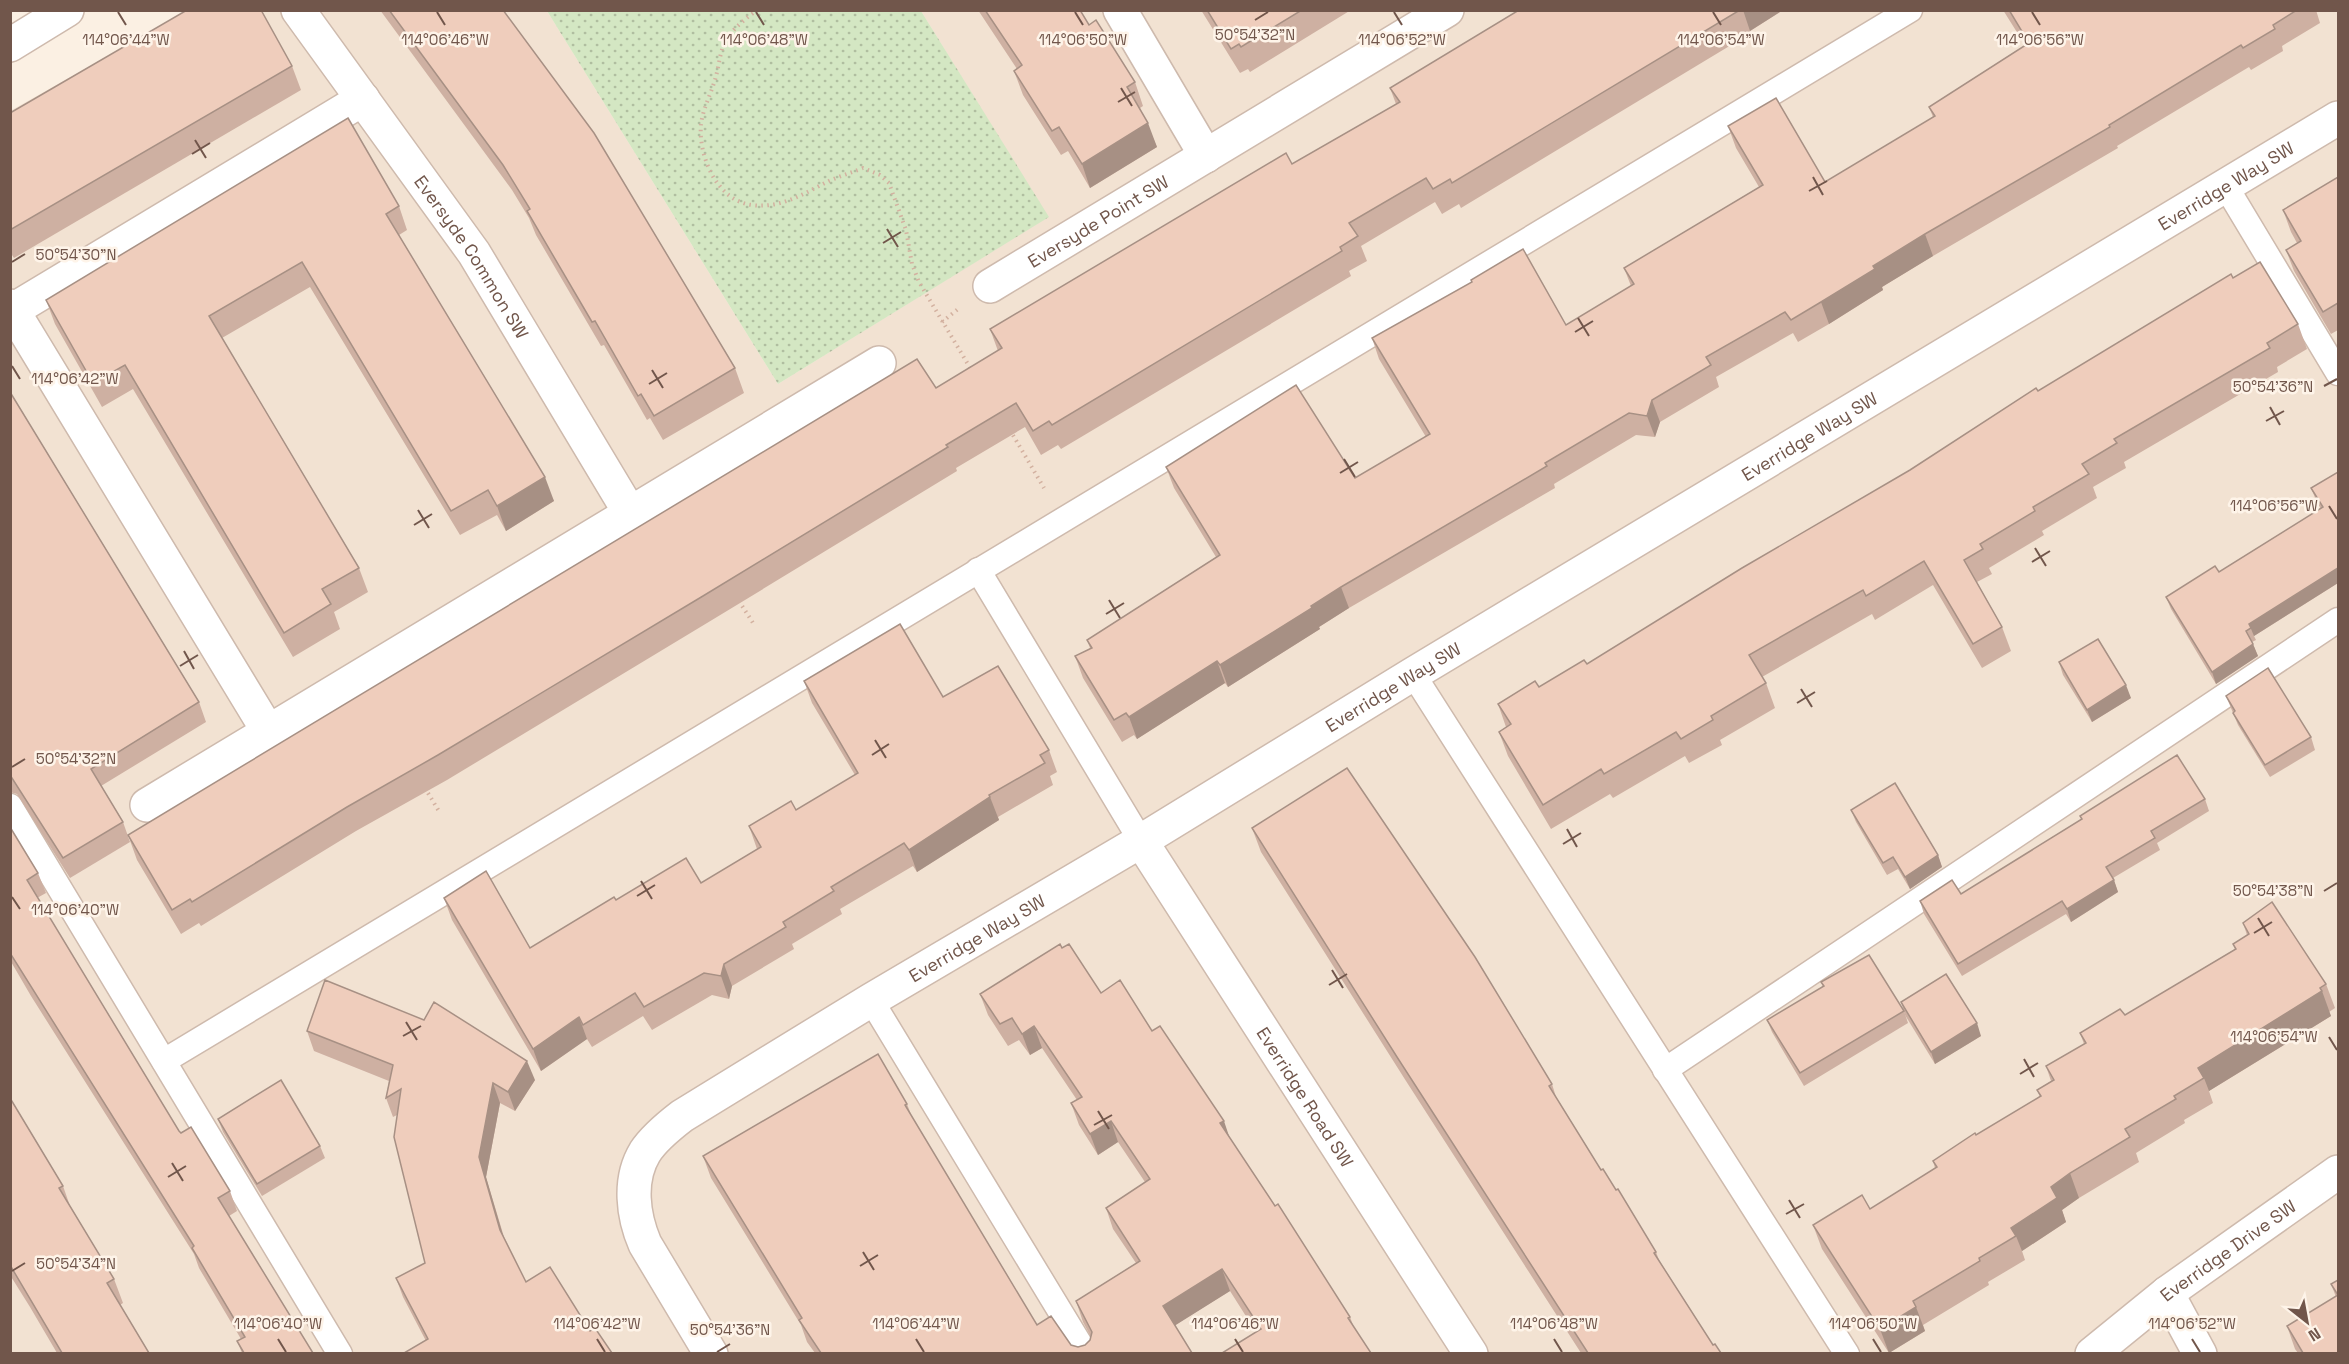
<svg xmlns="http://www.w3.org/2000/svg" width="2349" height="1364" viewBox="0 0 2349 1364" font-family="'Space Grotesk',sans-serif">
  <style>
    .residential { fill: #f2e2d2 }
    .park { fill: url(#park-dots) }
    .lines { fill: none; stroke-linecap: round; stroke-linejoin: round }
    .service-casing { stroke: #cebaad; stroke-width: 27 }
    .minor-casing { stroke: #cebaad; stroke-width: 36 }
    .tertiary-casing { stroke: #cebaad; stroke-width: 36 }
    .path { stroke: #d3b1a0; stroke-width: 4; stroke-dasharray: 1.5 4.5; stroke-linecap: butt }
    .service { stroke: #fff; stroke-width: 24 }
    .minor { stroke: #fff; stroke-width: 33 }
    .tertiary { stroke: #fff; stroke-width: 33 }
    .wall { fill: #ceb0a2 }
    .shaded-wall { fill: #a79084 }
    .building { fill: #efcdbc; stroke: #a79084; stroke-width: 1.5 }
    .ticks { fill: none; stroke: #71564b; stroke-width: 2 }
    .labels { text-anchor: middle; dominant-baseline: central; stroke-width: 5; stroke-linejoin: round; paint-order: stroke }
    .street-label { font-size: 18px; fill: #71564b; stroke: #fef4e9 }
    .ticks-label { font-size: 15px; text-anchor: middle; fill: #71564b; stroke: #fef4e9; stroke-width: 5; stroke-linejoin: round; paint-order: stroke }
  </style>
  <defs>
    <pattern id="park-dots" width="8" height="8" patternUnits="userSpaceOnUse" patternTransform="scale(1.5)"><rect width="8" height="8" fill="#d4e7c3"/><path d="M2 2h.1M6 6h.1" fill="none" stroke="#b0bea0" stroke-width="1.8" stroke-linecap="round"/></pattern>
  </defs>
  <rect width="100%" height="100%" fill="#fbf0e3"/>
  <!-- residential -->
  <path class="residential" d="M188 11H547L778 384 1048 217 921 11H2338V1353H11L10 111Z"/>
  <!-- park -->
  <path class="park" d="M547 11H921L1049 217 778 384Z"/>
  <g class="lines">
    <!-- service casing -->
    <g class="service-casing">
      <g id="service">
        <path d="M2225 185 2338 373"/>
        <path d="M978 570 1141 841"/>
        <path d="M1413 674 1847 1354"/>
        <path d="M10 806 340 1354"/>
        <path d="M871 1000 1086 1354"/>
        <path d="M164 1061 1910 10"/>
        <path d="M1665 1070 2338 620"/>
      </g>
    </g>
    <!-- minor casing -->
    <g class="minor-casing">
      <g id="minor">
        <path id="s1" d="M298 10 474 253 630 513"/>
        <path d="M1120 10 1206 156"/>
        <path d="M10 45 67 10"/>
        <path id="s2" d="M990 286 1447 10"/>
        <path d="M10 306 268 731"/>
        <path d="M13 310 363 99"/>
        <path d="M147 805 879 363"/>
        <path id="s3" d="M1141 841 1471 1354"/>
        <path d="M2167 1293 2200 1354"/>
        <path id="s4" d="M711 1354 645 1244C633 1216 628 1180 645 1152 654 1138 669 1126 682 1116L871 1000 1141 841 1413 674 2338 118"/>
      </g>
    </g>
    <!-- tertiary casing -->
    <g class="tertiary-casing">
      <g id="tertiary">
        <path id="s5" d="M2092 1354 2167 1293 2338 1172"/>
      </g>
    </g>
    <!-- path -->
    <g class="path">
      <path d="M758 10C748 16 738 25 730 34 720 46 720 62 716 76 712 92 703 108 701 124 698 156 717 201 752 205 780 209 805 193 829 181 840 176 851 173 863 168L880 175 889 183 906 230 912 264 919 282 972 371"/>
      <path d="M942 322 958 309"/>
      <path d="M1010 430 1044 488"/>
      <path d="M739 601 755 626"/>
      <path d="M425 788 440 813"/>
    </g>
    <!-- service -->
    <use href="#service" class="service"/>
    <!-- minor -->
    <use href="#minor" class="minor"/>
    <!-- tertiary -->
    <use href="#tertiary" class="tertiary"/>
  </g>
  <!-- wall -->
  <g class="wall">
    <path d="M380 10H503L735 368 744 393 663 440 650 418 647 420 604 345 601 346 536 235 529 218 512 190Z"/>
    <path d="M978 10H1080L1089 25 1135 82 1143 106 1140 108 1157 147 1090 188 1068 151 1061 155 1023 95 1014 71 1017 69Z"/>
    <path d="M1201 10H1351L1250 72 1248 69 1240 73Z"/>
    <path d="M1519 10H1783L1750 31 1751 33 1461 208 1459 204 1442 214 1435 202 1361 246 1367 261 1349 271 1351 276 1061 449 1058 445 1041 455 1025 427 956 468 957 471 712 620 447 780 356 831 201 926 199 923 181 934 137 860 128 835 936 388 998 351 990 329 1292 164 1396 104 1390 88Z"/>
    <path d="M2003 10H2316L2320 23 2282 46 2283 51 2251 70 2249 67 2117 146 2118 148 1933 256 1882 287 1883 290 1829 324 1798 342 1793 333 1716 377 1719 387 1660 422 1655 437 1636 435 1554 484 1555 488 1349 608 1319 627 1320 629 1228 687 1225 683 1137 739 1134 735 1122 742 1083 678 1075 656 1090 648 1087 640 1216 557 1174 488 1166 467 1355 478 1426 437 1379 359 1372 338 1566 325 1631 286 1624 268 1759 187 1736 148 1728 126 1825 182 1933 117 1929 107 2025 45Z"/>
    <path d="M292 66 301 90 14 258 10 252V113Z"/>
    <path d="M2338 177V330L2331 334 2294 271 2286 250 2297 243 2291 232 2283 210Z"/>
    <path d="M399 206 407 230 399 235 554 501 506 531 497 515 460 535 310 287 222 338 359 568 368 592 334 612 340 629 293 657 133 389 102 407 55 324 46 300Z"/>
    <path d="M2233 278 2298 324 2307 349 2277 367 2278 372 2124 462 2126 468 2093 487 2097 498 2042 531 2044 535 1989 568 1992 574 1977 582 2002 627 2011 651 1982 668 1933 585 1875 620 1872 614 1762 677 1766 683 1775 708 1720 740 1722 745 1689 763 1685 756 1613 798 1610 794 1551 829 1508 756 1499 732 1506 727 1498 704 1539 687 1587 664 1910 470 2038 391Z"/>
    <path d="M10 392 199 702 206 722 101 786 123 822 130 842 70 878 17 794 10 792Z"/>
    <path d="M2338 472V583L2254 636 2256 640 2252 642 2258 656 2216 684 2171 609 2166 597 2219 572 2321 509 2316 500 2311 488Z"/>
    <path d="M2059 662 2131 698 2092 722 2063 675Z"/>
    <path d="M804 681 943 697 1049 750 1057 772 1050 776 1053 785 998 817 999 820 917 872 913 866 840 909 842 914 792 944 794 949 732 986 729 999 712 995 652 1030 643 1016 592 1047 587 1039 541 1071 452 920 444 898 530 948 616 900 701 883 757 849 749 826 796 810 855 775 812 703Z"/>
    <path d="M2226 696 2311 737 2315 750 2270 777 2238 725Z"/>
    <path d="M2205 799 2209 811 2157 843 2160 850 2113 878 2118 892 2071 922 2066 914 1962 976 1924 914 1920 901 1961 894 2082 819 2080 816Z"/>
    <path d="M1851 810 1938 855 1942 867 1910 889 1898 869 1887 875 1856 822Z"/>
    <path d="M10 827 38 873 46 893 37 898 179 1131 230 1191 237 1211 229 1216 313 1353H242L237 1341 241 1339 199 1268 194 1254 31 996 10 960Z"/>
    <path d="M1252 828 1552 1084 1556 1097 1601 1170 1616 1190 1656 1252 1659 1260 1713 1345 1721 1353H1581L1406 1081 1261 852Z"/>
    <path d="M2243 923 2326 984 2335 1008 2329 1012 2331 1016 2209 1091 2213 1103 2184 1120 2185 1123 2136 1153 2139 1162 2079 1198 2062 1210 2066 1222 2022 1251 2025 1260 1988 1282 1989 1285 1923 1325 1925 1331 1889 1353 1822 1249 1813 1225 1870 1209 1935 1168 1933 1161 2040 1097 2037 1090 2051 1081 2046 1066 2084 1044 2080 1033 2125 1015 2235 949 2233 944 2247 935Z"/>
    <path d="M1062 948 1101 993 1152 1031 1231 1140 1350 1317 1353 1325 1256 1332 1230 1291 1175 1325 1192 1353H815L807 1342 801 1325 711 1178 703 1156 907 1104 912 1117 1037 1325 1071 1345 1078 1347 1085 1345 1090 1340 1091 1337 1083 1322 1076 1301 1136 1263 1113 1229 1106 1208 1145 1182 1118 1142 1098 1155 1079 1125 1071 1103 1077 1100 1042 1048 1030 1055 1019 1040 1008 1046 988 1015 980 994Z"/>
    <path d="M1821 982 1904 1011 1908 1023 1804 1086 1772 1032 1767 1020 1823 987Z"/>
    <path d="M1901 1002 1981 1036 1935 1064 1905 1015Z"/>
    <path d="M307 1031 535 1080 515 1111 500 1103 486 1177 504 1237 526 1282 590 1331 426 1341 403 1297 396 1278 425 1263 397 1115 393 1117 386 1098 389 1081 314 1051Z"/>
    <path d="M10 1098 63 1186 70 1206 114 1279 123 1303 120 1305 149 1353H57L30 1307 10 1275Z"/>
    <path d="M218 1119 320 1146 325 1158 262 1196 223 1132Z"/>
    <path d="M2338 1280V1353H2298L2295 1349 2287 1326 2336 1297 2331 1284Z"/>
  </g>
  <!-- shaded-wall -->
  <g class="shaded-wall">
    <path d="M1743 10H1783L1750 31Z"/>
    <path d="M1148 123 1157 147 1090 188 1082 164Z"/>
    <path d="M1925 234 1933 256 1882 287 1883 290 1829 324 1821 302 1873 266Z"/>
    <path d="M1652 400 1660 422 1655 437 1647 416Z"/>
    <path d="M545 477 554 501 506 531 497 506Z"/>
    <path d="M2338 568V583L2254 636 2249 624Z"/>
    <path d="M1341 587 1349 608 1319 627 1320 629 1228 687 1220 665Z"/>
    <path d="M2253 644 2258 656 2216 684 2212 672Z"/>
    <path d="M1217 661 1225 683 1137 739 1129 717Z"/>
    <path d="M2126 685 2131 698 2092 722 2087 710Z"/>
    <path d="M990 797 999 820 917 872 909 850Z"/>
    <path d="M1938 855 1942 867 1910 889 1905 877Z"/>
    <path d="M2114 880 2118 892 2071 922 2067 909Z"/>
    <path d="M724 964 732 986 729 999 721 976Z"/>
    <path d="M2322 991 2331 1016 2209 1091 2204 1078 2198 1068Z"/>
    <path d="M579 1017 587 1039 541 1071 533 1049Z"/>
    <path d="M1977 1023 1981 1036 1935 1064 1931 1052Z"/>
    <path d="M1034 1026 1042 1048 1030 1055 1022 1034Z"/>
    <path d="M527 1061 535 1080 515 1111 508 1092Z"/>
    <path d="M493 1083 500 1103 486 1177 507 1249 500 1230 479 1157Z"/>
    <path d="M1111 1121 1118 1142 1098 1155 1090 1134Z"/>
    <path d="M1224 1121 1231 1142 1220 1123Z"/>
    <path d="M2070 1173 2079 1198 2062 1210 2066 1222 2022 1251 2016 1236 2011 1228 2051 1187Z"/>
    <path d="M1222 1269 1230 1291 1171 1328 1163 1306Z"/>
    <path d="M1916 1307 1925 1331 1889 1353 1880 1329Z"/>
  </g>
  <!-- building -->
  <g class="building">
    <path d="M187 10H261L292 66 10 230V113Z"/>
    <path d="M389 10H503L594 133 735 368 654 416 641 394 638 396 595 321 592 322 527 211 530 209 503 165Z"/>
    <path d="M985 10H1080L1089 25 1096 20 1135 82 1127 87 1148 123 1082 164 1059 127 1052 131 1014 71 1022 65Z"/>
    <path d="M1207 10H1302L1241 47 1239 44 1231 49Z"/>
    <path d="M1519 10H1740L1452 183 1450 179 1433 189 1426 178 1349 223 1358 236 1340 247 1342 251 1052 425 1049 421 1033 431 1016 403 946 445 948 447 703 596 438 755 347 807 192 902 190 899 172 910 128 835 917 359 936 388 1002 348 990 329 1286 153 1292 164 1400 102 1390 88Z"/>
    <path d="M2009 10H2297L2273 25 2275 29 2243 48 2241 45 2109 125 2110 127 1925 234 1873 266 1875 269 1821 302 1791 320 1785 312 1706 357 1711 365 1652 400 1647 416 1629 413 1545 463 1547 466 1341 587 1311 606 1312 608 1220 665 1217 661 1129 717 1126 713 1114 720 1075 656 1092 648 1087 640 1220 555 1166 467 1296 385 1355 478 1430 434 1372 338 1472 282 1471 280 1523 249 1566 325 1634 284 1624 268 1763 185 1728 126 1776 98 1825 182 1935 116 1929 107 2029 43Z"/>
    <path d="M348 118 399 206 386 214 545 477 497 506 488 490 451 511 302 262 209 316 359 568 322 589 331 604 284 633 125 365 93 383 46 300Z"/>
    <path d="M2338 177V303L2323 312 2286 250 2301 241 2283 210Z"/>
    <path d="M2260 262 2298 324 2267 343 2270 348 2114 439 2117 443 2082 464 2089 474 2033 507 2035 511 1980 544 1983 549 1964 560 2002 627 1973 644 1924 561 1866 596 1863 590 1749 655 1766 683 1711 716 1713 720 1681 739 1676 732 1604 774 1601 769 1543 805 1499 732 1511 724 1498 704 1535 681 1539 687 1584 660 1587 664 1742 568 1910 470 2036 388 2038 391 2231 274 2233 278Z"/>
    <path d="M10 392 199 702 91 769 123 822 63 858 10 775Z"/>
    <path d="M2338 472V568L2249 624 2251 628 2246 631 2253 644 2212 672 2166 597 2215 566 2219 572 2323 507 2311 488Z"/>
    <path d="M900 624 943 697 998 666 1049 750 1040 755 1045 763 989 795 990 797 909 850 904 843 831 887 834 891 783 922 786 927 724 964 721 976 704 973 644 1007 635 993 583 1025 579 1017 533 1049 444 898 486 871 530 948 614 897 616 900 686 858 701 883 761 847 749 826 791 801 796 810 858 773 804 681Z"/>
    <path d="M2098 639 2126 685 2087 710 2059 662Z"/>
    <path d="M2268 668 2311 737 2265 765 2233 713 2235 711 2226 696Z"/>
    <path d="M2177 755 2205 799 2151 831 2155 838 2106 867 2114 880 2067 909 2062 901 1958 964 1920 901 1952 880 1961 894 2082 819 2080 816Z"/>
    <path d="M1347 768 1475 957 1552 1084 1549 1086 1601 1170 1603 1169 1616 1190 1618 1189 1656 1252 1654 1253 1713 1345 1715 1344 1721 1353H1588L1397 1057 1252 828Z"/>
    <path d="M1895 783 1938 855 1905 877 1893 857 1883 863 1851 810Z"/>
    <path d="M10 827 38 873 27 880 179 1131 181 1133 191 1127 230 1191 218 1198 313 1353H244L237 1341 245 1337 192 1248 194 1246 10 953Z"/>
    <path d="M2272 902 2326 984 2320 988 2322 991 2198 1068 2204 1078 2174 1096 2176 1099 2125 1129 2130 1137 2070 1173 2051 1187 2057 1198 2011 1228 2016 1236 1979 1258 1980 1261 1913 1301 1916 1307 1880 1329 1813 1225 1862 1195 1870 1209 1937 1167 1933 1161 1975 1133 1976 1135 2041 1096 2037 1090 2054 1080 2046 1066 2086 1043 2080 1033 2120 1009 2125 1015 2236 949 2233 944 2249 934 2243 923Z"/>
    <path d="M1060 944 1062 948 1069 944 1101 993 1120 980 1152 1031 1160 1026 1224 1121 1220 1123 1275 1206 1278 1204 1350 1317 1348 1318 1371 1353H1222L1261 1329 1222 1269 1163 1306 1192 1353H821L799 1320 802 1318 703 1156 878 1054 907 1104 905 1105 1037 1325 1051 1316 1071 1345 1078 1347 1085 1345 1090 1340 1092 1332 1076 1301 1140 1261 1106 1208 1150 1179 1111 1121 1090 1134 1071 1103 1082 1097 1034 1026 1022 1034 1012 1018 1000 1024 980 994Z"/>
    <path d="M1869 955 1904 1011 1800 1073 1767 1020 1824 986 1821 982Z"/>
    <path d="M1946 974 1977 1023 1931 1052 1901 1002Z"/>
    <path d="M325 980 424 1020 434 1002 527 1061 508 1092 493 1083 479 1157 500 1230 526 1282 550 1267 590 1331 595 1328 612 1353H404L428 1339 396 1278 425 1263 394 1137 401 1089 386 1098 393 1065 307 1031Z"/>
    <path d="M281 1080 320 1146 257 1184 218 1119Z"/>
    <path d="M10 1098 63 1186 59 1188 114 1279 107 1283 149 1353H62L10 1265Z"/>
    <path d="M2338 1280V1353H2303L2287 1326 2338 1295 2331 1284Z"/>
  </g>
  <!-- ticks -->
  <path class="ticks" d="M118 12 126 25M437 12 445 25M756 12 764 25M1075 12 1083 25M1394 12 1402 25M1713 12 1721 25M2032 12 2040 25M1255 20 1268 12M1121 88 1132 106M1118 102 1135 92M195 140 206 158M192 154 210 143M1813 177 1823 195M1809 191 1827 181M887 229 898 247M883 243 901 232M12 262 25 254M1578 318 1589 336M1575 332 1593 321M12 366 20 379M652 370 663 388M649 384 667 373M2324 386 2337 379M2270 407 2280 425M2266 421 2284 411M1344 459 1355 477M1340 473 1358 462M2329 506 2337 519M418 510 429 528M414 525 432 514M2035 548 2046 566M2032 562 2050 551M1109 600 1120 618M1106 614 1124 603M184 651 194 669M180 666 198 655M1801 689 1812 707M1797 703 1815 692M875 740 886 758M872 755 889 744M12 767 25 759M1567 829 1577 847M1563 844 1581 833M641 881 652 899M2324 891 2337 883M637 896 655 885M12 897 20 909M2258 918 2269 936M2254 933 2272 922M1332 970 1343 988M1329 985 1347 974M406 1022 417 1040M403 1036 421 1026M2329 1037 2337 1050M2024 1059 2034 1077M2020 1074 2038 1063M1098 1111 1109 1129M1094 1125 1112 1115M172 1163 183 1181M168 1177 186 1166M1789 1200 1800 1218M1786 1214 1804 1204M863 1252 874 1270M860 1266 878 1255M12 1271 25 1263M278 1339 286 1352M597 1339 605 1352M916 1339 924 1352M1235 1339 1243 1352M1554 1339 1562 1352M1873 1339 1881 1352M2192 1339 2200 1352M717 1352 730 1344"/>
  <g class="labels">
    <!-- street labels -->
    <g class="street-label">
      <text stroke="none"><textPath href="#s4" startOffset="2078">Everridge Way SW</textPath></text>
      <text stroke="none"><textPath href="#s2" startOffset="126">Eversyde Point SW</textPath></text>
      <text stroke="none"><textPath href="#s1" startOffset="302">Eversyde Common SW</textPath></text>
      <text stroke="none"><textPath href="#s4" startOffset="1592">Everridge Way SW</textPath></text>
      <text stroke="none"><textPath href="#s4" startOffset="1106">Everridge Way SW</textPath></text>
      <text stroke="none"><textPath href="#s4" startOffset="620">Everridge Way SW</textPath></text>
      <text stroke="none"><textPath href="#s3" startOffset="304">Everridge Road SW</textPath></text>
      <text stroke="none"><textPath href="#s5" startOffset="171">Everridge Drive SW</textPath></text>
    </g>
  </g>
  <g class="ticks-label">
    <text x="1255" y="40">50°54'32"N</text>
    <text x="126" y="45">114°06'44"W</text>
    <text x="445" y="45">114°06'46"W</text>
    <text x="764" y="45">114°06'48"W</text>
    <text x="1083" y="45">114°06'50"W</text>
    <text x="1402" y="45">114°06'52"W</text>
    <text x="1721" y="45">114°06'54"W</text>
    <text x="2040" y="45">114°06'56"W</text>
    <text x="76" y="260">50°54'30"N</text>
    <text x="75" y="384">114°06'42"W</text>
    <text x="2273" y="392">50°54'36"N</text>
    <text x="2274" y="511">114°06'56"W</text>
    <text x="76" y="764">50°54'32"N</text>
    <text x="2273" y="896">50°54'38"N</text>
    <text x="75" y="915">114°06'40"W</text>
    <text x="2274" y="1042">114°06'54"W</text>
    <text x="76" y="1269">50°54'34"N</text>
    <text x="278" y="1329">114°06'40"W</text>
    <text x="597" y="1329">114°06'42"W</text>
    <text x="916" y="1329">114°06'44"W</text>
    <text x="1235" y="1329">114°06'46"W</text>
    <text x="1554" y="1329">114°06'48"W</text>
    <text x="1873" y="1329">114°06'50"W</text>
    <text x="2192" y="1329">114°06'52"W</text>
    <text x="730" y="1335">50°54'36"N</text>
  </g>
  <!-- border -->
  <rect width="2349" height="1364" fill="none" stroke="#71564b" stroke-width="24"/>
  <!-- north arrow -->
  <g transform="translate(2307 1322) rotate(149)" stroke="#fef4e9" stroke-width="4.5" paint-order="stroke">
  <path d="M0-4.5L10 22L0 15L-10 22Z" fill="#71564b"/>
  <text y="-9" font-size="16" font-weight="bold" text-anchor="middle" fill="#71564b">N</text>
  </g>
</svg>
